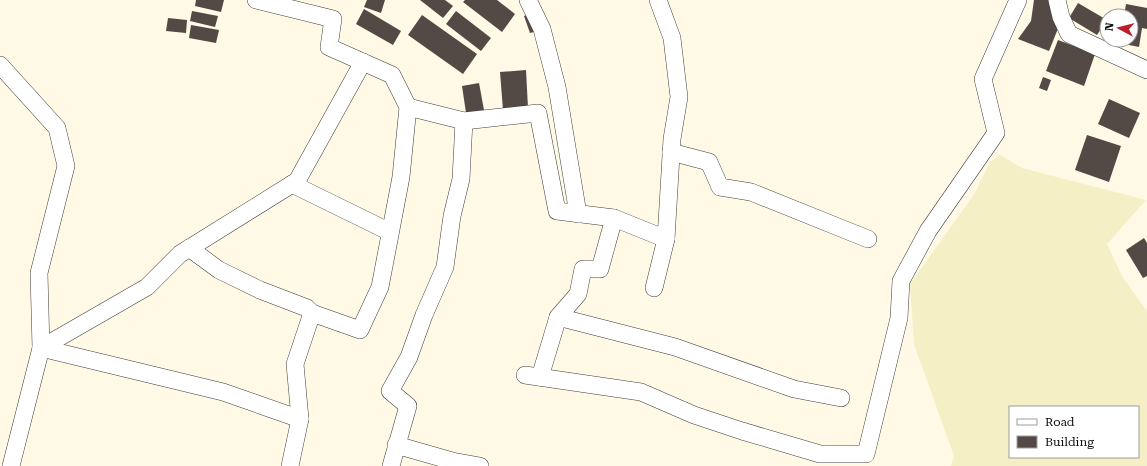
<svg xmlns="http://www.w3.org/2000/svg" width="1147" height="466" viewBox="0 0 1147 466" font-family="'Roboto Serif',serif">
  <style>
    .farmland { fill: #f5efc6; fill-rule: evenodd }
    .building { fill: #534a46 }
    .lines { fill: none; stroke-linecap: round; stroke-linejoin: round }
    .minor-casing { stroke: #3d3d3d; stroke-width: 18 }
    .minor { stroke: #fff; stroke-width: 17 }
  </style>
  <rect width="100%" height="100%" fill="#fff9e6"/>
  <!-- farmland -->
  <path class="farmland" d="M1000 155 1022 168 1146 200 1107 244 1123 278 1147 311V466H951L954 456 914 344 910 284 975 193 990 162ZM1010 407H1138V457H1010Z"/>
  <!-- building -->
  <g class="building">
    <path d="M196 0H224L221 12 195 6Z"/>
    <path d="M367 0H385L381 13 364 7Z"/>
    <path d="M420 0H445L453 6 443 18Z"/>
    <path d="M465 0H497L515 14 502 32 463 2Z"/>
    <path d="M1034 0H1052L1059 26 1049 51 1018 39 1031 21Z"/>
    <path d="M1078 3 1107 20 1097 35 1069 18Z"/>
    <path d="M1126 4 1147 8V29L1142 28 1139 47 1119 43 1120 40H1131V16H1124Z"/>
    <path d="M364 9 401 31 393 45 356 24Z"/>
    <path d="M192 11 218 16 215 27 190 21Z"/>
    <path d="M456 11 491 38 481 51 446 24Z"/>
    <path d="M532 13 538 31 530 33 524 16Z"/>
    <path d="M422 15 477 54 463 74 408 35Z"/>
    <path d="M168 18 187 20 186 33 166 31Z"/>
    <path d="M191 25 219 30 216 43 189 38Z"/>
    <path d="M1058 40 1095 54 1084 86 1046 71Z"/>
    <path d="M526 70 528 108 503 110 500 72Z"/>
    <path d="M1043 77 1051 80 1047 91 1039 88Z"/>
    <path d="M479 83 484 110 466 113 462 86Z"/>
    <path d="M1109 99 1140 113 1129 138 1098 124Z"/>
    <path d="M1087 135 1121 146 1109 182 1075 170Z"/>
    <path d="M1144 238 1147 243V276L1143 278 1126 250Z"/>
  </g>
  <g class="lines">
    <!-- minor casing -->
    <g class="minor-casing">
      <g id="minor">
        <path d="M528 0 542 29 557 87 578 214"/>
        <path d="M1057 0 1061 17 1069 34 1147 70"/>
        <path d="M0 65 57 128 66 166 39 273 41 348 223 392 300 419"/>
        <path d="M408 107 464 121 538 113 557 211 614 218 600 269H583L578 294 558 317 540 377"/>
        <path d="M671 152 709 162 720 187 751 192 868 239"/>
        <path d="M292 184 390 232"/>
        <path d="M614 218 666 239 672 139 679 97 672 38 658 0"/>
        <path d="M189 248 219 270 260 290 307 308 312 313 360 330 380 287 401 177 408 107 392 75 329 47 333 19 256 0"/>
        <path d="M654 288 666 239"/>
        <path d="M558 317 675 347 794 389 841 398"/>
        <path d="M525 375 641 392 694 415 742 431 820 454H866L899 318 901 281 928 231 996 133 983 79 1018 0"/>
        <path d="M396 445 452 461 480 466"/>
        <path d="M11 466 41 348 147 287 180 254 297 181 363 62"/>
        <path d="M290 466 300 419 295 364 312 313"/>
        <path d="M391 466 408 406 390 391 409 357 424 315 445 267 452 216 461 179 464 121"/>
      </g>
    </g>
    <!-- minor -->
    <use href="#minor" class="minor"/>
  </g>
  <!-- legend -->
  <rect x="1009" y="406" width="130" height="52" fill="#ffffff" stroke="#9d9d9d"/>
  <rect x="1017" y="419" width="20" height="6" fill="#ffffff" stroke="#9d9d9d"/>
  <text x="1045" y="426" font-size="12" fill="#0a0a0a">Road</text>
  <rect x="1017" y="436" width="20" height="12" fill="#534a46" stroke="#9d9d9d"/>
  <text x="1045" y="446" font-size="12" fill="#0a0a0a">Building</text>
  <!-- north arrow -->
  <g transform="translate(1119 28) rotate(277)"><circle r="19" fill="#ffffff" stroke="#9d9d9d"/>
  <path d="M0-3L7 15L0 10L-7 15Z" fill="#bd1e2c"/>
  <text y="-6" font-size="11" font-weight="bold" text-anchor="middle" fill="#0a0a0a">N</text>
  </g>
</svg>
